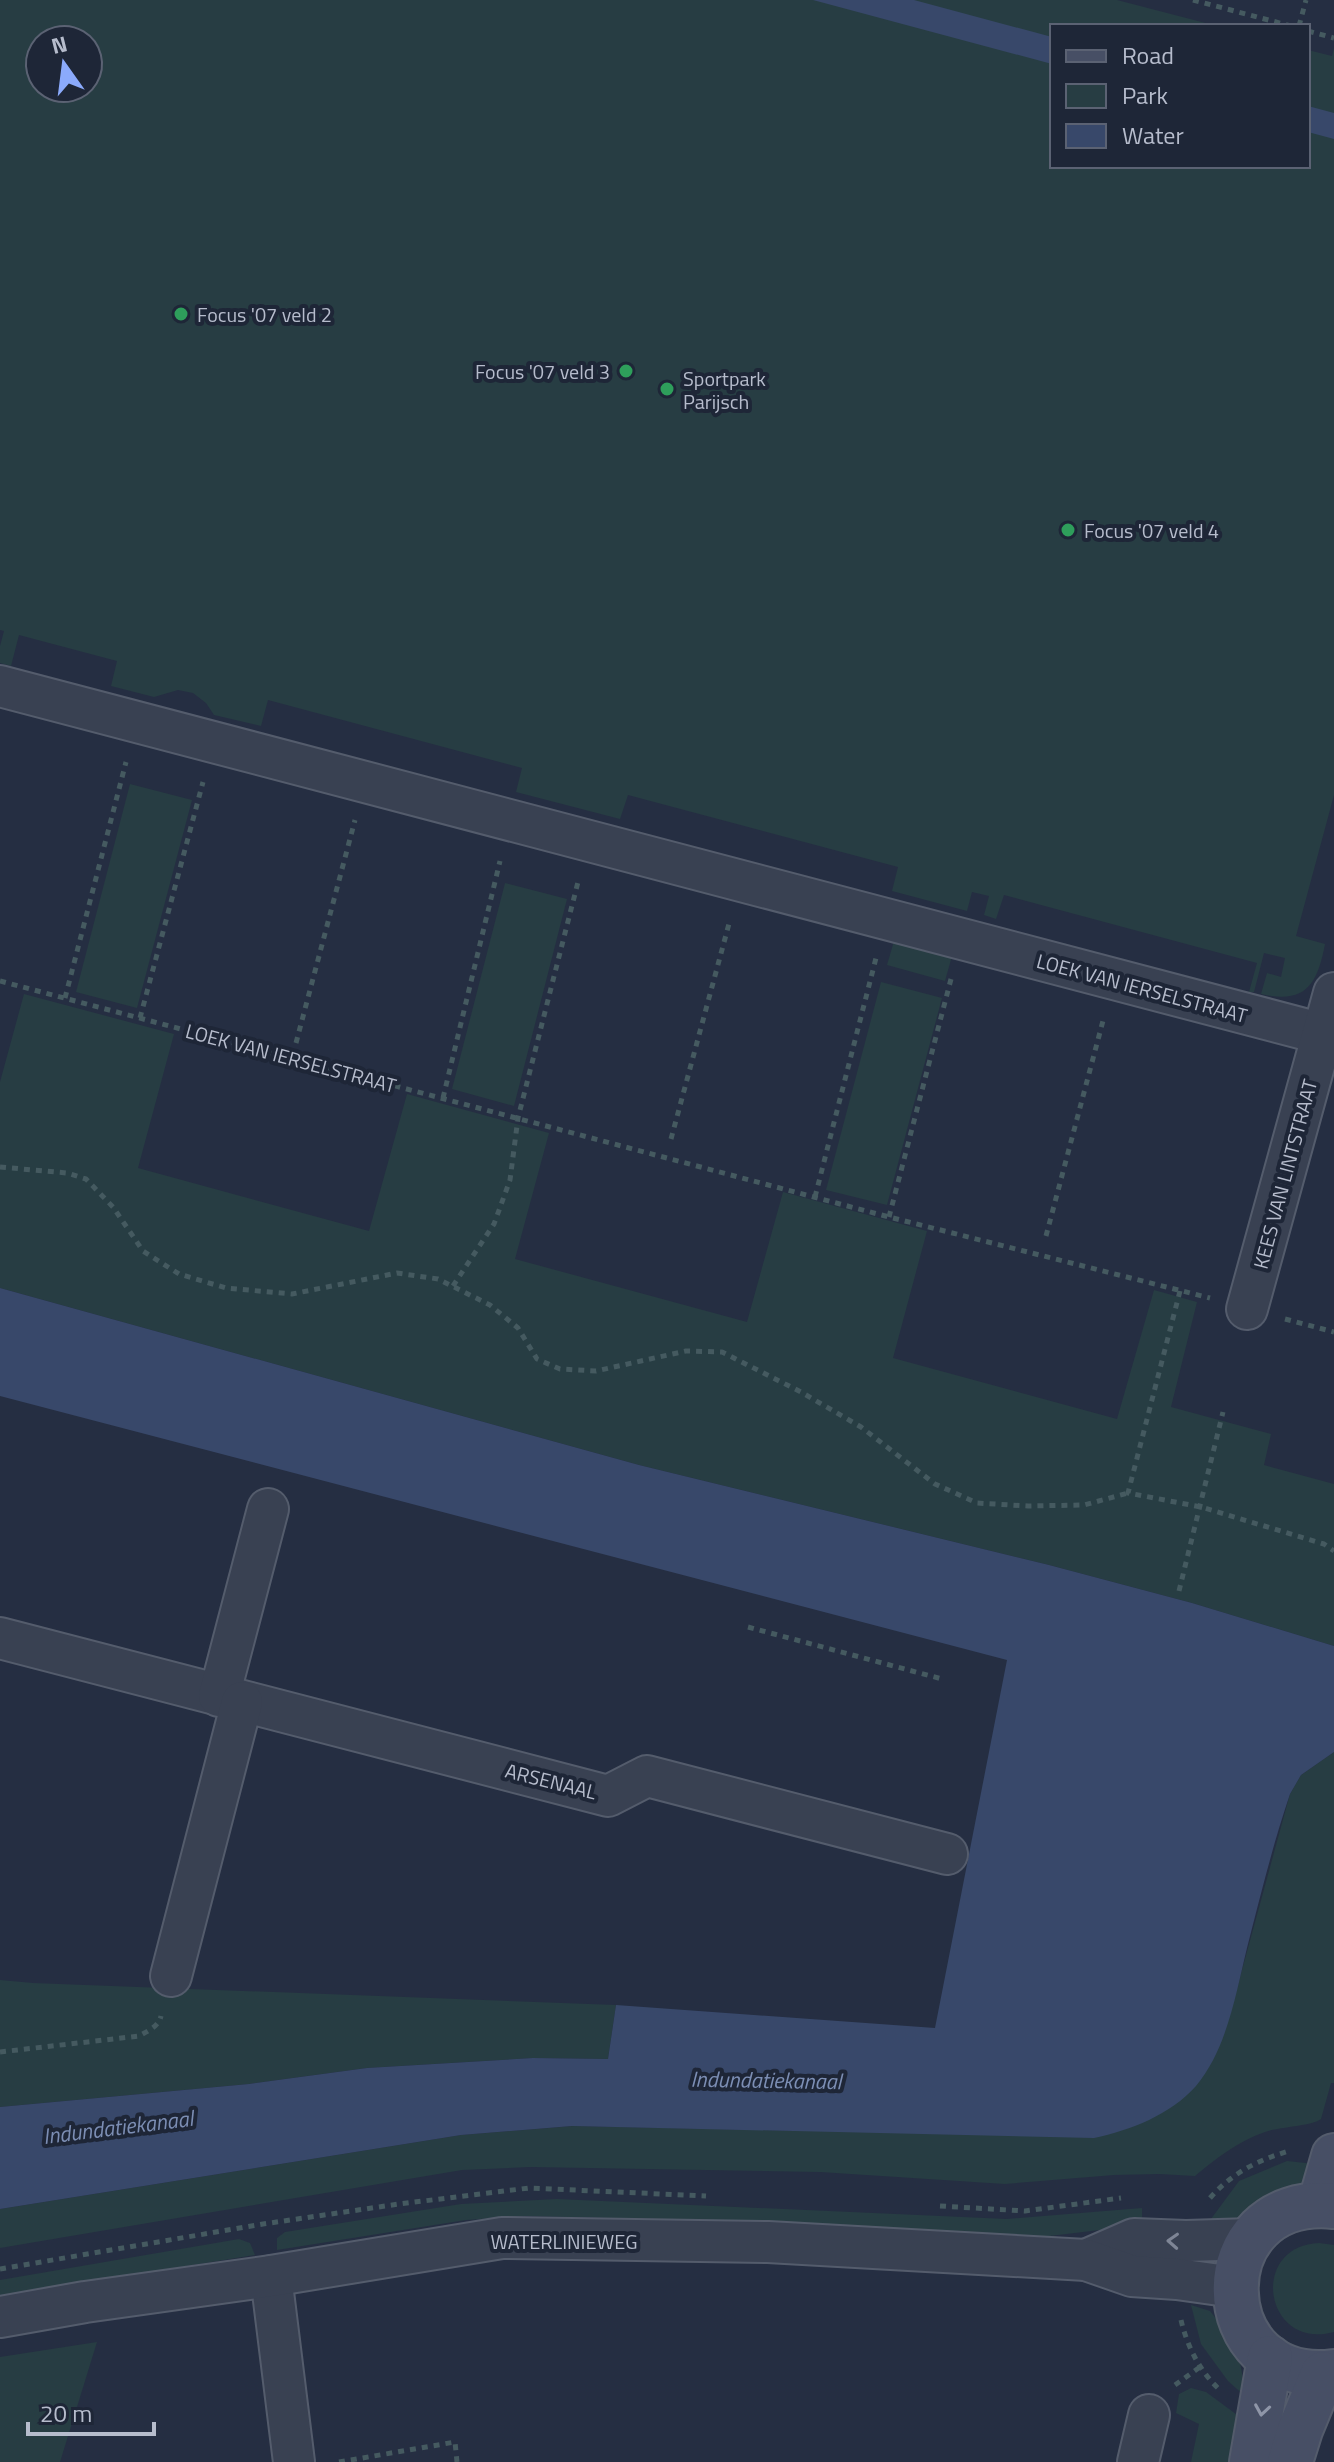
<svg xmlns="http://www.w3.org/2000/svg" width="1334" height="2462" viewBox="0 0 1334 2462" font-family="'Titillium Web',sans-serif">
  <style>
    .green { fill: #273d43; fill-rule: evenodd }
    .water { fill: #38486a }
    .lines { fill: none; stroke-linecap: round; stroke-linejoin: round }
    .street-casing { stroke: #545c6c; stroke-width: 44 }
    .secondary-casing { stroke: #545c6c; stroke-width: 48 }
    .path { stroke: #455a60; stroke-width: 5; stroke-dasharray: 6 6; stroke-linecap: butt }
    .street { stroke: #394152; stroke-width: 40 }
    .secondary { stroke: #474f65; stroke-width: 44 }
    .oneway { stroke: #7e8595 }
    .oneway2 { stroke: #8f96a8 }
    .leisure-dot { fill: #2e9e5b; stroke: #1e2637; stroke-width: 3 }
    .labels { text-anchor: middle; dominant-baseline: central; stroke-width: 8; stroke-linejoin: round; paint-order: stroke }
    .poi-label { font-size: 20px; fill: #b6bccc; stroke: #1e2637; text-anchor: start }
    .street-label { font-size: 20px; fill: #b6bccc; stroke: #1e2637 }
    .water-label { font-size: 22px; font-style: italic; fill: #7c8eb4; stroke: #1e2637 }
  </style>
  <rect width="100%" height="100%" fill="#252e42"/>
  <!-- green -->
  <g class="green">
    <path d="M0 0H1117L1217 26H1052V166H1308V50L1332 56 1334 48V795L1296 936 1325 944C1317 986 1305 1004 1261 994L1267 973 1281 977 1285 958 1264 953 1254 992H1249L1257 963 1004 895 996 919 984 915 989 896 972 892 967 911 892 891 898 867 628 795 620 819 516 792 522 768 268 700 261 726 214 715 206 703 193 693 178 690 154 697 111 686 117 661 19 635 11 666 0 663V646L4 631 0 630ZM40 40H88V88H40Z"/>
    <path d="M130 784 192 800 137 1008 76 992Z"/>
    <path d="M505 883 567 899 514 1106 452 1089Z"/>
    <path d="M894 941 952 956 945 981 887 965Z"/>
    <path d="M881 982 942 998 887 1205 826 1190Z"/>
    <path d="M24 994 174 1034 138 1168 369 1231 407 1094 549 1133 515 1259 747 1322 783 1192 927 1231 893 1358 1117 1419 1154 1290 1197 1302 1171 1407 1271 1434 1264 1465 1334 1484V1646L1192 1603 1049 1565 639 1465 0 1288V1082Z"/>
    <path d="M1334 1752V2083H1331L1321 2119C1312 2126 1279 2127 1265 2132 1238 2141 1217 2158 1195 2176L1159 2174 1114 2175 1005 2184 820 2172 530 2167 462 2170 0 2248V2209L461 2135 573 2126 808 2131 1233 2003 1290 1794 1301 1775Z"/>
    <path d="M0 1980 33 1983 616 2005 608 2059 533 2058 367 2068 249 2084 0 2107Z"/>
    <path d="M1287 2161 1315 2164 1300 2186 1271 2198 1237 2218 1208 2223 1239 2181Z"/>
    <path d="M557 2199 1007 2219 1142 2208V2225L1041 2237 1002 2238 912 2229 785 2222 524 2216 466 2220 277 2250V2238L285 2232 461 2204Z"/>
    <path d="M239 2239 250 2243 255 2255 0 2296V2280Z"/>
    <path d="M1319 2243 1334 2245V2332C1264 2351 1248 2246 1319 2243Z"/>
    <path d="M1191 2305 1210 2311 1229 2335 1240 2362 1246 2397 1228 2381 1201 2344Z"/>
    <path d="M97 2342 60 2462H0V2357Z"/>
    <path d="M1191 2388 1206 2392 1248 2423 1240 2462H1191L1199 2424 1176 2413 1179 2394Z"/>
  </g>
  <!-- water -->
  <g class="water">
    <path d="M813 0H914L1052 37V64Z"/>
    <path d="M1308 106 1334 113V139L1308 132Z"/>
    <path d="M0 1288 639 1465 1049 1565 1192 1603 1334 1646V1752L1301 1775 1290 1794C1273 1844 1260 1897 1247 1948 1236 1993 1227 2049 1196 2086 1170 2115 1131 2130 1094 2138L572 2126 461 2135 0 2209V2107L249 2084 367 2068 533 2058 608 2059 616 2005 935 2028 1007 1660 0 1396Z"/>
  </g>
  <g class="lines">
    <!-- street casing -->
    <g class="street-casing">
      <g id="street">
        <path d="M0 686 1323 1034"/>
        <path d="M1247 1309 1334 993"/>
        <path d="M0 1638 608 1796 647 1776 947 1854"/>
        <path d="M219 1696 268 1509"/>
        <path d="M171 1976 242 1702"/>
        <path d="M1086 2260 1134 2239 1186 2241 1251 2239"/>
        <path d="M271 2276 294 2462"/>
        <path d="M0 2317 85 2302 271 2276 502 2238 768 2242 1086 2260 1132 2276 1177 2279 1234 2287"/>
        <path d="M1138 2462 1149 2415"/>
      </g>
    </g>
    <!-- secondary casing -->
    <g class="secondary-casing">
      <g id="secondary">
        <path d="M1320 2205 1334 2156"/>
        <path d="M1334 2206C1200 2193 1206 2389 1334 2372"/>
        <path d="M1252 2462 1270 2358"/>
        <path d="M1290 2462 1300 2430 1323 2374"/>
      </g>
    </g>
    <!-- path -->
    <g class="path">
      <path d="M1193 0 1291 26"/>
      <path d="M1299 26 1306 0"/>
      <path d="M1308 31 1334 38"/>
      <path d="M0 981 889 1217 1210 1298"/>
      <path d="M65 998 126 762"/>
      <path d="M140 1018 203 782"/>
      <path d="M296 1043 355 820"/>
      <path d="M443 1098 500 861"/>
      <path d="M671 1139 730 920"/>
      <path d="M0 1167 67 1173 86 1179 113 1207 143 1251 179 1274 226 1288 292 1294 397 1273 438 1279 490 1305 518 1328 537 1359 560 1369 596 1371 686 1351 722 1352 801 1392 861 1427 935 1484 977 1503 1028 1506 1084 1505 1128 1493"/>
      <path d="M815 1197 876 958"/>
      <path d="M889 1217 951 979"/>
      <path d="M1046 1236 1104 1017"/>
      <path d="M453 1286 494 1224 510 1180 518 1118 578 882"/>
      <path d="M1180 1291 1128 1493 1201 1507 1324 1544 1334 1551"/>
      <path d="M1285 1319 1334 1332"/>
      <path d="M1179 1591 1223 1412"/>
      <path d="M748 1627 942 1679"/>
      <path d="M0 2052 139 2036C148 2031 159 2026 161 2016"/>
      <path d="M1210 2198C1232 2173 1258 2160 1289 2151"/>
      <path d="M940 2206 1025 2211 1121 2198"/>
      <path d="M0 2269 263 2224 399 2204 529 2188 706 2196"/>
      <path d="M1181 2320C1187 2346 1200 2372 1220 2390"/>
      <path d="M1175 2385 1200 2367"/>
      <path d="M339 2462 455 2442 457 2462"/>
    </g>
    <!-- street -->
    <use href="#street" class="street"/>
    <!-- secondary -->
    <use href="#secondary" class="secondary"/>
  </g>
  <!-- one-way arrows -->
  <defs><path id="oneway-chevron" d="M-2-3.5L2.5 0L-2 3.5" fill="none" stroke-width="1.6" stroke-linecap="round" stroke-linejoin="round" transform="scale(2)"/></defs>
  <use class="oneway" href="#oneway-chevron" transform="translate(1173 2241) rotate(-177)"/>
  <use class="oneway2" href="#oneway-chevron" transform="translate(1262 2410) rotate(99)"/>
  <!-- markers -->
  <g class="leisure-dot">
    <circle cx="181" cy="314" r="8"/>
    <circle cx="626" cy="371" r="8"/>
    <circle cx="667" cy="389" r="8"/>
    <circle cx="1068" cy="530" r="8"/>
  </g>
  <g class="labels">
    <!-- poi labels -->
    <g class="poi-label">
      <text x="197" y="314">Focus '07 veld 2</text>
      <text x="610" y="371" text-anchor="end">Focus '07 veld 3</text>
      <text x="683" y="378">Sportpark<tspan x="683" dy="23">Parijsch</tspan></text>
      <text x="1084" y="530">Focus '07 veld 4</text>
    </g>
    <!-- street labels -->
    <g class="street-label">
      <text transform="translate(1142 988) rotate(15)">LOEK VAN IERSELSTRAAT</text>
      <text transform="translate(291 1058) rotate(15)">LOEK VAN IERSELSTRAAT</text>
      <text transform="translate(1285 1174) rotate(-75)">KEES VAN LINTSTRAAT</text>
      <text transform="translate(551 1781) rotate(14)">ARSENAAL</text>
      <text x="564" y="2241">WATERLINIEWEG</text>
    </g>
    <!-- water labels -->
    <g class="water-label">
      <text transform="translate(766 2080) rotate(1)">Indundatiekanaal</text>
      <text transform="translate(118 2127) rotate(-7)">Indundatiekanaal</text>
    </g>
  </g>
  <!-- legend -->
  <rect x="1050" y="24" width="260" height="144" fill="#1e2637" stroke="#5b6273" stroke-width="2"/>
  <rect x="1066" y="50" width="40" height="12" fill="#474f65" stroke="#5b6273" stroke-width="2"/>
  <text x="1122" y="64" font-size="24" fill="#b6bccc">Road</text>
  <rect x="1066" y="84" width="40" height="24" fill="#273d43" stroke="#5b6273" stroke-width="2"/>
  <text x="1122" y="104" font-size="24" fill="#b6bccc">Park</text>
  <rect x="1066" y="124" width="40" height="24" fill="#38486a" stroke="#5b6273" stroke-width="2"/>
  <text x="1122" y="144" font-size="24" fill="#b6bccc">Water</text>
  <!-- north arrow -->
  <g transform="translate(64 64) rotate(346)"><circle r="38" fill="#1e2637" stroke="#5b6273" stroke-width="2"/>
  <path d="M0-6L14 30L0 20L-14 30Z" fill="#8baafc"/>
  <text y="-12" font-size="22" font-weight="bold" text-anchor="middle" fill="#b6bccc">N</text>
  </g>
  <!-- scale -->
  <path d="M28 2422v12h126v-12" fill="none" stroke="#b6bccc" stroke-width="4"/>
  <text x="40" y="2422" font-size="24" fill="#b6bccc" stroke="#1e2637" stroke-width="6" paint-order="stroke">20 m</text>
</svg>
